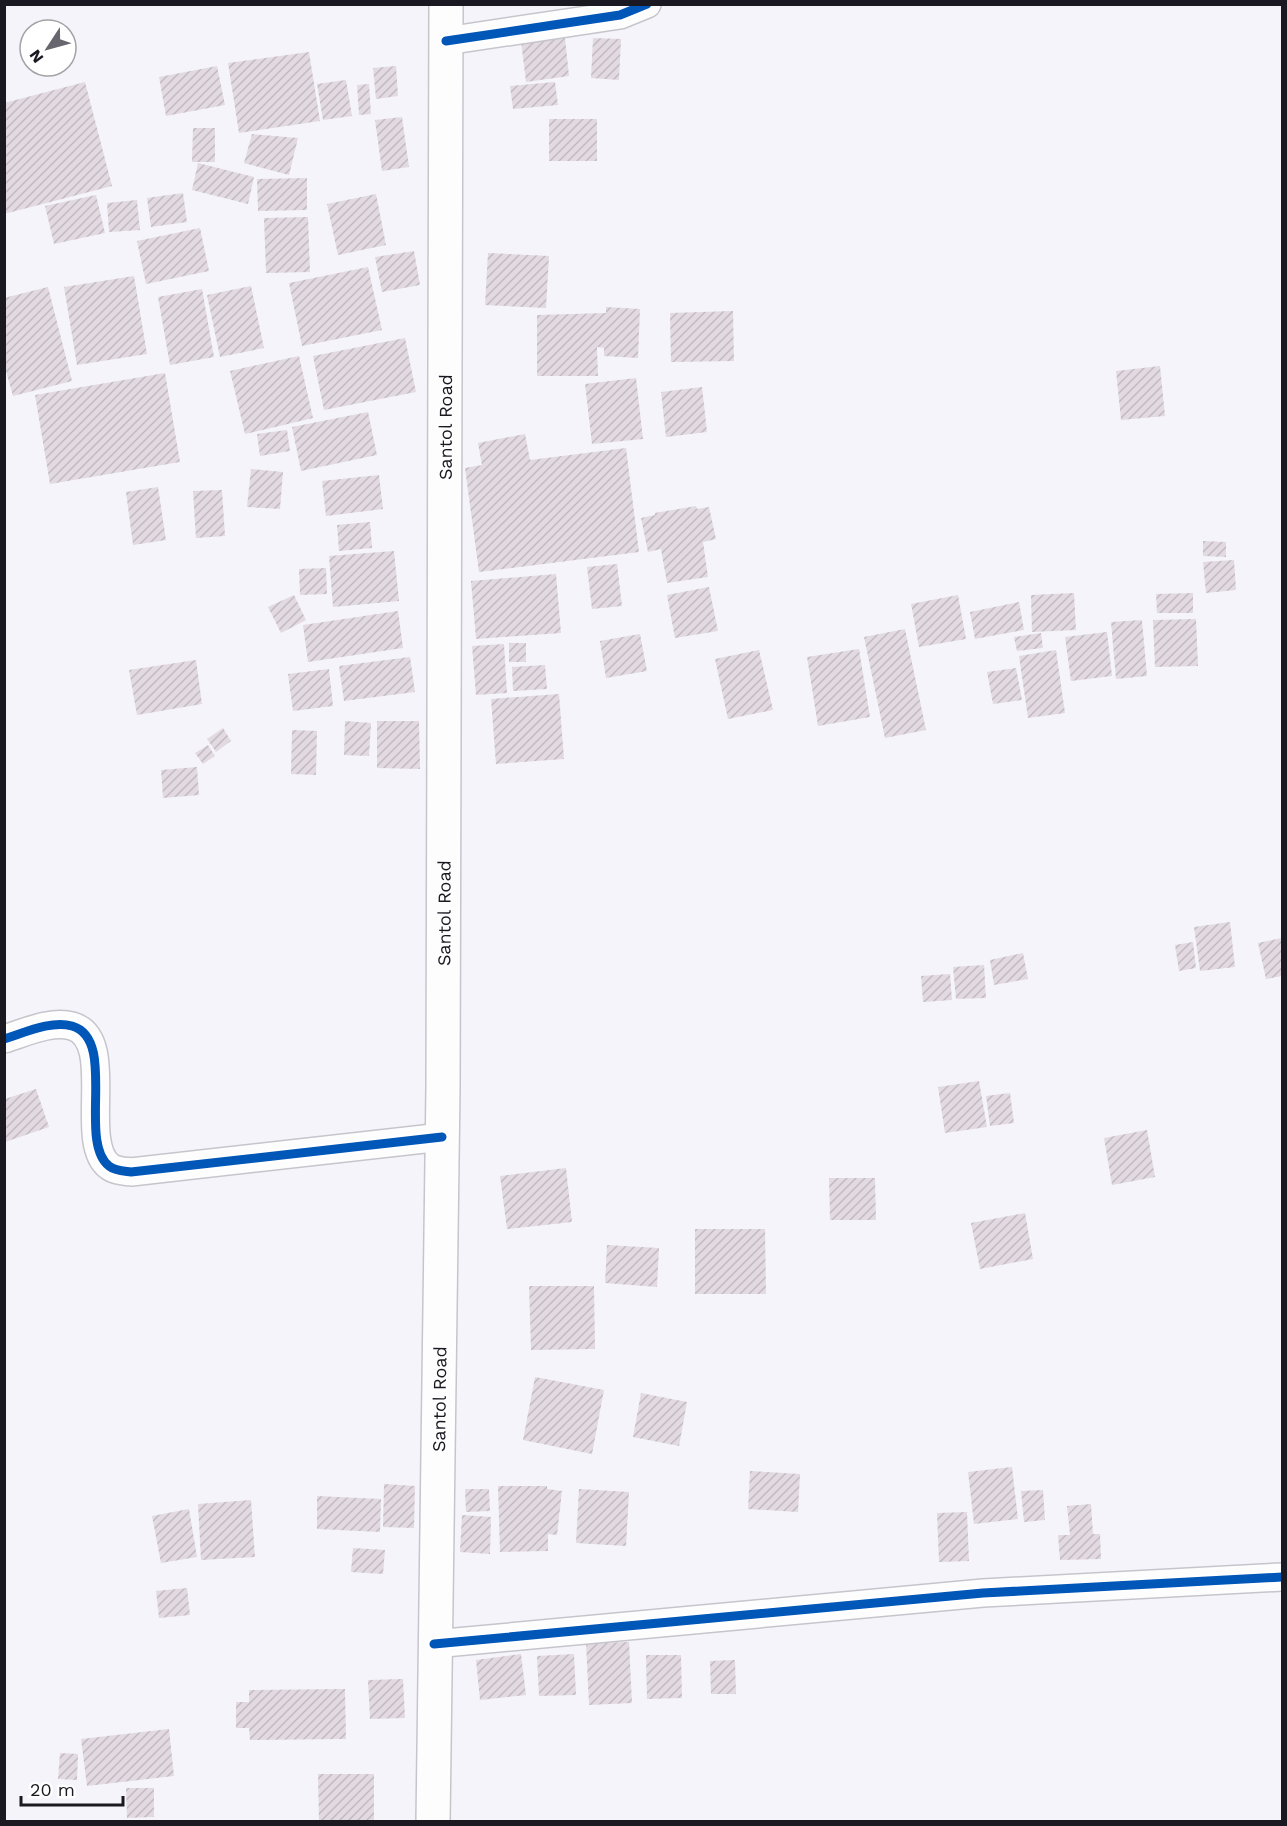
<svg xmlns="http://www.w3.org/2000/svg" width="1287" height="1826" viewBox="0 0 1287 1826" font-family="'Work Sans',sans-serif">
  <style>
    .building { fill: url(#building-hatch) }
    .lines { fill: none; stroke-linecap: round; stroke-linejoin: round }
    .minor-casing { stroke: #c6c5cc; stroke-width: 30 }
    .secondary-casing { stroke: #c6c5cc; stroke-width: 36 }
    .minor { stroke: #fefdfe; stroke-width: 27 }
    .secondary { stroke: #fefdfe; stroke-width: 33 }
    .cycleway-casing { stroke: #fff; stroke-width: 13 }
    .cycleway { stroke: #0057b8; stroke-width: 9 }
    .labels { text-anchor: middle; dominant-baseline: central; stroke-width: 5; stroke-linejoin: round; paint-order: stroke }
    .street-label { font-size: 18px; fill: #1a1820; stroke: #fff }
  </style>
  <defs>
    <pattern id="building-hatch" width="6" height="6" patternUnits="userSpaceOnUse" patternTransform="scale(1.5)"><rect width="6" height="6" fill="#e2dae0"/><path d="M-1 1l2-2M0 6l6-6M5 7l2-2" fill="none" stroke="#c1bac0"/></pattern>
  </defs>
  <rect width="100%" height="100%" fill="#f5f4fb"/>
  <!-- building -->
  <g class="building">
    <path d="M564 28 569 76 526 82 520 33Z"/>
    <path d="M593 38 621 39 619 80 591 78Z"/>
    <path d="M309 52 320 121 239 133 228 63Z"/>
    <path d="M217 66 225 105 166 116 159 77Z"/>
    <path d="M396 66 398 96 376 99 373 68Z"/>
    <path d="M346 80 352 116 323 120 317 84Z"/>
    <path d="M85 82 112 186 4 214V103Z"/>
    <path d="M555 82 558 105 513 109 510 86Z"/>
    <path d="M369 84 371 114 359 115 357 85Z"/>
    <path d="M402 117 409 167 382 171 375 120Z"/>
    <rect x="549" y="119" width="48" height="42"/>
    <path d="M193 128H215V162H192Z"/>
    <path d="M252 134 298 138 289 175 244 163Z"/>
    <path d="M198 163 254 177 248 204 192 190Z"/>
    <path d="M307 178V210L258 211 257 179Z"/>
    <path d="M183 193 187 222 151 227 147 198Z"/>
    <path d="M376 194 386 245 338 255 327 204Z"/>
    <path d="M96 195 105 233 54 244 45 206Z"/>
    <path d="M137 200 140 230 109 232 107 203Z"/>
    <path d="M308 217 310 272 266 273 264 218Z"/>
    <path d="M200 228 209 271 146 284 137 241Z"/>
    <path d="M414 251 420 285 382 292 375 257Z"/>
    <path d="M488 253 549 256 546 308 485 305Z"/>
    <path d="M368 267 382 330 302 346 289 283Z"/>
    <path d="M134 276 147 354 77 365 64 287Z"/>
    <path d="M251 286 264 348 220 357 207 295Z"/>
    <path d="M48 287 72 381 13 396 4 364V298Z"/>
    <path d="M202 289 214 357 170 365 158 297Z"/>
    <path d="M606 307 640 309 638 358 604 356V348L597 347 598 376H537V315L606 313Z"/>
    <path d="M733 311 734 361 671 362 670 313Z"/>
    <path d="M405 338 416 392 324 410 313 356Z"/>
    <path d="M299 356 313 418 245 434 230 371Z"/>
    <path d="M1160 366 1165 416 1121 420 1116 371Z"/>
    <path d="M165 373 180 462 50 484 35 395Z"/>
    <path d="M636 378 643 439 592 444 585 384Z"/>
    <path d="M702 387 707 432 666 437 661 392Z"/>
    <path d="M368 412 377 455 301 471 292 427Z"/>
    <path d="M287 430 290 451 260 456 257 434Z"/>
    <path d="M525 434 530 460 626 448 639 552 479 572 465 468 482 465 478 443Z"/>
    <path d="M251 469 283 472 280 509 247 507Z"/>
    <path d="M379 475 383 509 326 516 322 481Z"/>
    <path d="M158 487 166 540 133 545 126 492Z"/>
    <path d="M222 490 225 536 196 538 193 491Z"/>
    <path d="M696 506 697 509 709 507 716 539 703 542 708 577 667 583 661 549 648 552 641 518 655 515V513Z"/>
    <path d="M370 522 372 548 339 551 337 525Z"/>
    <path d="M1203 541 1226 542V557L1203 556Z"/>
    <path d="M394 551 399 601 333 607 329 556Z"/>
    <path d="M1234 560 1236 590 1206 593 1203 562Z"/>
    <path d="M617 564 622 606 592 609 587 567Z"/>
    <path d="M326 568 327 594 300 595 299 569Z"/>
    <path d="M556 574 561 633 476 639 471 581Z"/>
    <path d="M709 587 718 631 675 638 667 595Z"/>
    <path d="M1074 593 1076 630 1032 632 1031 595Z"/>
    <path d="M1193 593V613H1157L1156 594Z"/>
    <path d="M294 595 306 620 281 633 268 607Z"/>
    <path d="M958 595 966 639 919 647 911 604Z"/>
    <path d="M1019 602 1024 630 975 639 970 612Z"/>
    <path d="M398 611 403 648 308 662 303 625Z"/>
    <path d="M1196 619 1198 666 1155 667 1153 620Z"/>
    <path d="M1142 620 1147 676 1116 679 1111 622Z"/>
    <path d="M905 629 926 730 885 738 864 637Z"/>
    <path d="M1107 632 1112 676 1071 681 1065 637Z"/>
    <path d="M1041 633 1043 648 1017 651 1014 637Z"/>
    <path d="M640 634 647 671 606 678 600 641Z"/>
    <rect x="509" y="643" width="17" height="19"/>
    <path d="M504 644 507 693 476 695 472 646Z"/>
    <path d="M859 649 870 717 818 726 807 657Z"/>
    <path d="M759 650 773 710 728 719 715 659Z"/>
    <path d="M1056 650 1065 713 1028 718 1019 656Z"/>
    <path d="M410 657 415 692 344 701 339 666Z"/>
    <path d="M196 660 202 704 137 715 129 670Z"/>
    <path d="M545 665 547 689 513 691 512 667Z"/>
    <path d="M1016 668 1022 700 993 704 987 672Z"/>
    <path d="M329 669 333 706 293 711 288 674Z"/>
    <path d="M559 694 564 759 496 764 491 699Z"/>
    <path d="M345 721 371 723 369 756 344 755Z"/>
    <path d="M377 721H419L420 769 377 768Z"/>
    <path d="M223 728 231 741 216 752 207 739Z"/>
    <path d="M292 730 317 731 316 775 291 774Z"/>
    <path d="M208 745 215 756 203 764 195 753Z"/>
    <path d="M197 767 199 795 163 798 161 770Z"/>
    <path d="M1230 922 1235 967 1200 971 1194 927Z"/>
    <path d="M1282 938V976L1266 979 1258 943Z"/>
    <path d="M1193 942 1196 968 1179 971 1175 945Z"/>
    <path d="M1023 953 1028 979 994 985 990 960Z"/>
    <path d="M984 965 986 998 956 999 953 967Z"/>
    <path d="M950 974 952 1000 923 1002 921 976Z"/>
    <path d="M979 1081 987 1127 945 1133 938 1087Z"/>
    <path d="M36 1089 49 1127 5 1142V1099Z"/>
    <path d="M1010 1093 1014 1123 990 1126 986 1096Z"/>
    <path d="M1147 1130 1155 1177 1112 1185 1104 1138Z"/>
    <path d="M566 1168 572 1222 507 1229 500 1176Z"/>
    <path d="M829 1178H875L876 1220H830Z"/>
    <path d="M1025 1213 1033 1259 980 1269 971 1223Z"/>
    <path d="M695 1229H765L766 1294H695Z"/>
    <path d="M607 1245 659 1248 657 1287 605 1283Z"/>
    <path d="M529 1286H594L595 1349 531 1350Z"/>
    <path d="M535 1377 604 1390 592 1454 523 1440Z"/>
    <path d="M641 1393 687 1402 679 1446 633 1437Z"/>
    <path d="M1012 1467 1018 1519 974 1524 968 1472Z"/>
    <path d="M750 1471 800 1474 798 1512 748 1509Z"/>
    <path d="M384 1484 415 1486 414 1528 383 1527Z"/>
    <path d="M498 1486H547V1489L562 1491 557 1535 548 1534V1551L500 1552Z"/>
    <path d="M465 1489H489L490 1511 466 1512Z"/>
    <path d="M579 1489 629 1492 626 1546 576 1543Z"/>
    <path d="M1043 1490 1045 1520 1024 1522 1021 1491Z"/>
    <path d="M317 1496 381 1499 380 1532 317 1529Z"/>
    <path d="M251 1500 255 1557 201 1560 198 1504Z"/>
    <path d="M1091 1504 1093 1534H1100L1101 1559 1060 1560 1058 1535H1070L1067 1506Z"/>
    <path d="M189 1509 197 1557 161 1563 152 1516Z"/>
    <path d="M967 1512 969 1561 939 1562 937 1513Z"/>
    <path d="M462 1515 491 1517 490 1554 460 1552Z"/>
    <path d="M353 1548 385 1550 383 1574 351 1572Z"/>
    <path d="M187 1588 190 1615 159 1618 156 1591Z"/>
    <path d="M629 1642 632 1703 589 1705 586 1643Z"/>
    <path d="M521 1654 526 1695 480 1700 476 1660Z"/>
    <path d="M574 1654 576 1695 539 1696 537 1656Z"/>
    <path d="M646 1655H681L682 1698 647 1699Z"/>
    <path d="M735 1660 736 1694H711L710 1661Z"/>
    <path d="M403 1679 405 1718 370 1719 368 1680Z"/>
    <path d="M345 1689 346 1739 250 1740 249 1728H236V1702H249V1690Z"/>
    <path d="M169 1729 174 1776 87 1786 81 1739Z"/>
    <path d="M60 1753 78 1754 77 1780 58 1779Z"/>
    <path d="M318 1774H374V1822H319Z"/>
    <path d="M126 1788H154V1817L127 1818Z"/>
  </g>
  <g class="lines">
    <!-- minor casing -->
    <g class="minor-casing">
      <g id="minor">
        <path d="M446 41 620 15 647 4"/>
        <path d="M4 1039C24 1033 51 1020 72 1026 118 1039 77 1141 109 1166 115 1171 124 1171 131 1172L442 1137"/>
        <path d="M434 1644 983 1593 1282 1577"/>
      </g>
    </g>
    <!-- secondary casing -->
    <g class="secondary-casing">
      <g id="secondary">
        <path id="s1" d="M433 1822 443 1087 446 4"/>
      </g>
    </g>
    <!-- minor -->
    <use href="#minor" class="minor"/>
    <!-- secondary -->
    <use href="#secondary" class="secondary"/>
    <!-- cycleway casing -->
    <g class="cycleway-casing">
      <g id="cycleway">
        <path d="M446 41 620 15 647 4"/>
        <path d="M4 1039C24 1033 51 1020 72 1026 118 1039 77 1141 109 1166 115 1171 124 1171 131 1172L442 1137"/>
        <path d="M434 1644 983 1593 1282 1577"/>
      </g>
    </g>
    <!-- cycleway -->
    <use href="#cycleway" class="cycleway"/>
  </g>
  <g class="labels">
    <!-- street labels -->
    <g class="street-label">
      <text stroke="none"><textPath href="#s1" startOffset="1395">Santol Road</textPath></text>
      <text stroke="none"><textPath href="#s1" startOffset="909">Santol Road</textPath></text>
      <text stroke="none"><textPath href="#s1" startOffset="423">Santol Road</textPath></text>
    </g>
  </g>
  <!-- border -->
  <rect width="1287" height="1826" fill="none" stroke="#1a1820" stroke-width="12"/>
  <!-- north arrow -->
  <g transform="translate(48 48) rotate(234)"><circle r="28" fill="#ffffff" stroke="#a3a3a6" stroke-width="1.5"/>
  <path d="M0-4.5L10 22L0 15L-10 22Z" fill="#67656d"/>
  <text y="-9" font-size="16" font-weight="bold" text-anchor="middle" fill="#1a1820">N</text>
  </g>
  <!-- scale -->
  <path d="M21 1796v9h102v-9" fill="none" stroke="#1a1820" stroke-width="3"/>
  <text x="30" y="1796" font-size="18" fill="#1a1820" stroke="#ffffff" stroke-width="4.5" paint-order="stroke">20 m</text>
</svg>
